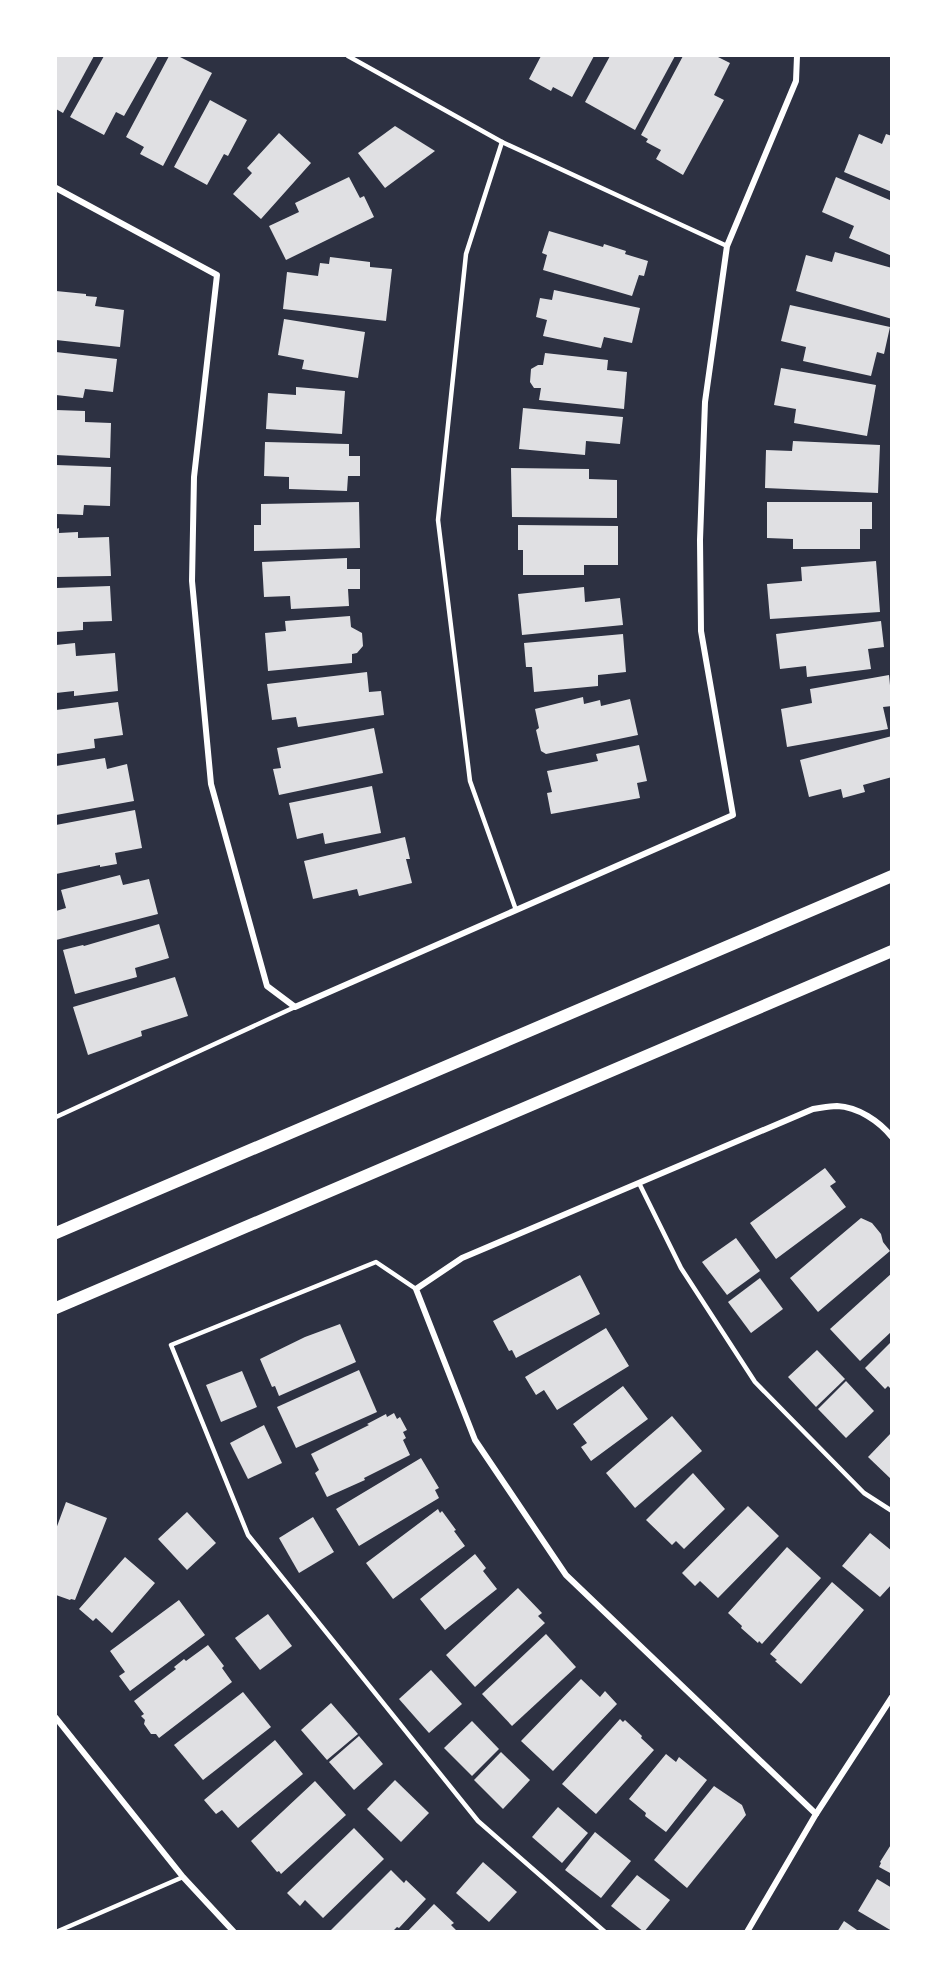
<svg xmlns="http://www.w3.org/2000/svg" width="947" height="1987" viewBox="0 0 947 1987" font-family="Bitter,serif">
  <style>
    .building { fill: #e0e0e3 }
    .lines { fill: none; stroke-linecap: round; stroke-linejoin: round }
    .service { stroke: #fff; stroke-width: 4.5 }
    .minor { stroke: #fff; stroke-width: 6 }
    .secondary { stroke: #fff; stroke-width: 12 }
  </style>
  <rect width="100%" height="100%" fill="#2d3142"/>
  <!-- building -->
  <g class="building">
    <path d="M56 56H94L63 113 56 109Z"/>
    <path d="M104 56H158L124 116 116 112 104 135 70 117Z"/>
    <path d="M169 56H178L212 73 163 166 140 154 144 147 126 137Z"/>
    <path d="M541 56H594L572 97 553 87 551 91 529 79Z"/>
    <path d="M610 56H675L635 130 585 102Z"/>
    <path d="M683 56H716L730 63 714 95 724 100 683 175 656 159 661 150 646 142 648 139 641 135Z"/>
    <path d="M210 100 247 120 228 156 224 154 207 185 174 167Z"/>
    <path d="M395 126 435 151 385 188 358 153Z"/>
    <path d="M279 133 311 163 261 219 233 194 252 173 247 168Z"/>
    <path d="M859 134 882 144 886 134 892 136V192L844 172Z"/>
    <path d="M349 177 360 198 364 196 374 217 286 260 269 226 299 212 295 203Z"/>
    <path d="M836 177 892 201V256L849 238 854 226 822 212Z"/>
    <path d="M549 231 603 247 604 244 626 251 625 254 648 261 644 276 639 275 632 296 543 270 547 255 542 253Z"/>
    <path d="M835 252 892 268V319L796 291 806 255 832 262Z"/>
    <path d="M330 257 370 262V267L392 269 386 321 283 309 287 272 318 276 320 263 329 264Z"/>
    <path d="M554 290 640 308 632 343 604 337 601 348 543 336 547 320 536 317 540 298 552 300Z"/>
    <path d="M56 291 86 294V296L97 297 95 306 124 310 120 347 56 340Z"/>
    <path d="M790 305 890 327 884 354 877 352 871 376 803 361 806 347 781 341Z"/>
    <path d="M284 319 365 332 358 378 302 369 304 360 278 355Z"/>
    <path d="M56 352 117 359 113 392 85 389 83 398 56 395Z"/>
    <path d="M545 353 608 360 607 370 627 372 624 409 539 400 541 388H534L530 382 531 369 538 365H543Z"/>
    <path d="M781 368 876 385 867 436 794 423 796 409 774 405Z"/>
    <path d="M296 387 345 391 342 434 266 429 268 393 296 395Z"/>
    <path d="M523 408 623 417 620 444 586 441 585 455 519 449Z"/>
    <path d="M56 410 85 411V422L111 423 110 458 56 455Z"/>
    <path d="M793 441 880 445 878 493 765 488 766 450 792 451Z"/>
    <path d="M265 442 349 444V456H360V476H348L347 491 289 489V477L264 476Z"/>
    <path d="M56 465 111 467 110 506 84 505 83 515 56 514Z"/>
    <path d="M511 468 589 469V479L617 480V518L512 517Z"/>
    <path d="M359 502 360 548 254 551V525H261V504Z"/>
    <path d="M767 502H872V529H860V549H793V539L767 538Z"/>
    <path d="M518 525 618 526V565H584V575H523V550H518Z"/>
    <path d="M59 528V533L78 532V538L109 537 111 576 56 577V529Z"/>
    <path d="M347 558V569H360V589H348L349 606 291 609 290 596 264 597 262 562Z"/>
    <path d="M876 561 880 612 770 619 767 584 802 581 801 567Z"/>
    <path d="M110 586 112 621 83 622V630L56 632V588Z"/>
    <path d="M584 587 585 602 620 598 623 625 522 635 518 594Z"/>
    <path d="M350 616 351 627 362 633 363 646 357 653 352 654V663L268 671 265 633 286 631 285 621Z"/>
    <path d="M881 621 884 647 868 649 871 669 807 677 806 666 780 669 776 634Z"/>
    <path d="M623 634 626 672 598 675V686L534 692 532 667H526L524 643Z"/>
    <path d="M75 643 76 656 115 653 118 691 74 696V691L56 693V645Z"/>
    <path d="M367 672 369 692 381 691 384 715 298 727 296 717 272 720 267 684Z"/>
    <path d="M889 675 892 706 883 707 888 729 787 747 781 709 812 703 810 689Z"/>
    <path d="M583 697 584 704 600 700 601 706 630 699 638 735 546 754 541 751 536 730 539 728 535 709Z"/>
    <path d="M118 702 123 735 94 739 95 748 56 754V710Z"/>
    <path d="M374 728 383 773 279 795 273 769 281 768 277 748Z"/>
    <path d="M892 736V777L863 785 865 792 843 798 841 789 809 797 800 760Z"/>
    <path d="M639 745 647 781 637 783 640 798 551 814 547 793 552 792 547 771 598 761 596 754Z"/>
    <path d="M105 758 107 769 127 764 134 801 56 815V766Z"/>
    <path d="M372 786 381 833 325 844 323 833 297 839 289 803Z"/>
    <path d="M135 810 142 848 115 853 117 864 100 867V865L56 874V825Z"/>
    <path d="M405 837 410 859H406L412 883 359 896 357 889 313 899 304 861Z"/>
    <path d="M120 875 123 885 149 879 158 914 56 940V911L66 908 61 890Z"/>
    <path d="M159 924 169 958 135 968 137 977 75 994 63 950 83 945 84 946Z"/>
    <path d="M175 977 188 1016 141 1031 142 1036 88 1055 73 1007Z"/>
    <path d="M825 1168 836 1182 830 1186 846 1207 776 1259 750 1223Z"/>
    <path d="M861 1218 872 1223 881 1234 883 1242 890 1251 818 1312 790 1278Z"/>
    <path d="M736 1238 760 1271 727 1295 702 1262Z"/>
    <path d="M892 1273V1331L860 1361 830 1329Z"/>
    <path d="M580 1275 600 1314 516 1358 512 1350 509 1351 493 1321Z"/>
    <path d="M760 1278 783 1309 751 1333 728 1302Z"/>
    <path d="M340 1324 356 1362 279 1396 275 1386 272 1387 260 1359 305 1337Z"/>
    <path d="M606 1328 629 1366 557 1410 544 1390 536 1395 525 1377Z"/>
    <path d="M892 1341V1390L888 1386 885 1389 865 1368Z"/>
    <path d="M817 1350 845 1379 816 1407 788 1377Z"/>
    <path d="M359 1370 377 1412 296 1448 277 1407Z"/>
    <path d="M242 1371 257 1407 221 1422 206 1385Z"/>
    <path d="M846 1381 874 1411 846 1438 818 1409Z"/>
    <path d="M623 1386 648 1419 591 1461 581 1447 587 1443 573 1424Z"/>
    <path d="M394 1413 397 1419 400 1417 407 1430 403 1432 406 1438 403 1440 410 1455 364 1478 365 1480 327 1497 315 1473 319 1470 311 1454 369 1425 367 1424 386 1414 387 1417Z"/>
    <path d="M672 1416 702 1451 635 1508 606 1473Z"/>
    <path d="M264 1425 282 1463 248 1479 230 1443Z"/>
    <path d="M892 1432V1480L868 1457Z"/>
    <path d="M421 1458 439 1488 435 1490 439 1498 359 1546 336 1509Z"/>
    <path d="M693 1473 725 1509 684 1549 676 1541 672 1545 646 1520Z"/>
    <path d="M66 1502 107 1518 75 1600 71 1599 70 1600 56 1595V1529Z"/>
    <path d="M748 1506 779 1536 718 1598 700 1581 695 1586 682 1573Z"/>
    <path d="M438 1509 440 1513 442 1511 456 1530 454 1531 465 1546 393 1599 366 1563Z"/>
    <path d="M187 1512 216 1543 187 1570 158 1539Z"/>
    <path d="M313 1517 334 1552 299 1573 279 1538Z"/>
    <path d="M870 1533 892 1551V1584L880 1597 842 1566Z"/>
    <path d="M787 1547 821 1578 762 1644 759 1641 758 1643 741 1628 742 1626 728 1613Z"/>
    <path d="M475 1554 486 1568 483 1571 497 1589 445 1630 420 1599Z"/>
    <path d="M125 1557 155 1583 112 1633 96 1618 93 1621 79 1609Z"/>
    <path d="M832 1582 864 1610 801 1684 775 1661 777 1660 770 1654Z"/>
    <path d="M518 1588 542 1613 538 1616 545 1623 475 1687 446 1655Z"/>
    <path d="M179 1600 205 1635 130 1691 119 1676 125 1672 110 1651Z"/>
    <path d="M268 1614 292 1646 260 1670 235 1638Z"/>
    <path d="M546 1634 576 1667 512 1726 482 1694Z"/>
    <path d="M208 1645 224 1666 222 1668 232 1682 159 1738 156 1734H151L144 1724 145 1720 141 1716 144 1714 134 1701 176 1669 174 1667 184 1659 186 1661Z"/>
    <path d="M431 1670 462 1704 429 1733 399 1699Z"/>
    <path d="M581 1679 600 1697 605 1691 617 1704 553 1771 521 1741Z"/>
    <path d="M243 1692 271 1727 203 1780 174 1745Z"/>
    <path d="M331 1703 358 1734 327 1760 301 1730Z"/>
    <path d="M620 1719 623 1722 625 1720 642 1736 641 1738 654 1750 596 1814 562 1784Z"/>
    <path d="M472 1721 499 1749 472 1776 444 1748Z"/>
    <path d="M359 1736 383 1764 354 1790 329 1762Z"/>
    <path d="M275 1740 303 1774 238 1828 222 1810 216 1814 204 1800Z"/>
    <path d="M501 1752 530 1780 503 1809 474 1780Z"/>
    <path d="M666 1754 676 1762 679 1757 707 1780 666 1832 645 1816 646 1813 629 1799Z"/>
    <path d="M395 1780 429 1813 401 1842 367 1809Z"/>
    <path d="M315 1781 346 1815 281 1874 279 1871 277 1872 251 1841Z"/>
    <path d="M714 1786 742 1805 746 1815 687 1888 654 1860Z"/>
    <path d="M558 1807 588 1833 562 1863 532 1837Z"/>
    <path d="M354 1828 384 1859 323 1918 305 1900 300 1906 287 1893Z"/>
    <path d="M595 1832 631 1861 601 1898 565 1870Z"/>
    <path d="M892 1843V1874L879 1867 881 1863 880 1862Z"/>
    <path d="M483 1862 517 1892 489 1922 456 1893Z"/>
    <path d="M391 1870 404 1883 406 1880 426 1899 399 1928 397 1927 392 1932H329Z"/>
    <path d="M637 1875 670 1900 644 1932 611 1906Z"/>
    <path d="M877 1879 892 1888V1931L858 1911Z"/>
    <path d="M434 1904 454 1923 451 1925 458 1932H407Z"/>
    <path d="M844 1921 860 1932H837Z"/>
  </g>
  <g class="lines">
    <!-- service -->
    <g class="service">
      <path d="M348 56 502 142 727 246"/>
      <path d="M502 142 466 254 438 520 470 781 516 910"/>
      <path d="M56 1117 295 1007"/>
      <path d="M639 1183 681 1268 755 1382 864 1493 892 1511"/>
      <path d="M416 1289 376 1262 171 1345 248 1535 478 1821 605 1932"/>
      <path d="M56 1932 183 1877"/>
    </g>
    <!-- minor -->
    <g class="minor">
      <path d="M56 188 217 275 194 477 192 581 211 784 267 986 295 1007 733 815 701 631 700 540 705 402 727 246 796 81 797 56"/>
      <path d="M56 1718 183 1877 234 1932"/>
      <path d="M816 1814 566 1575 475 1440 416 1289 462 1258 813 1109C821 1108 829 1106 837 1106 858 1107 879 1121 892 1137"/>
      <path d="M747 1932 816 1814 892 1697"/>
    </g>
    <!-- secondary -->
    <g class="secondary">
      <path d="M56 1233 892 876"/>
      <path d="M56 1308 892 951"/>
    </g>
  </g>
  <!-- border -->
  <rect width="947" height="1987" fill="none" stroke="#ffffff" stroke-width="114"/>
</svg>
